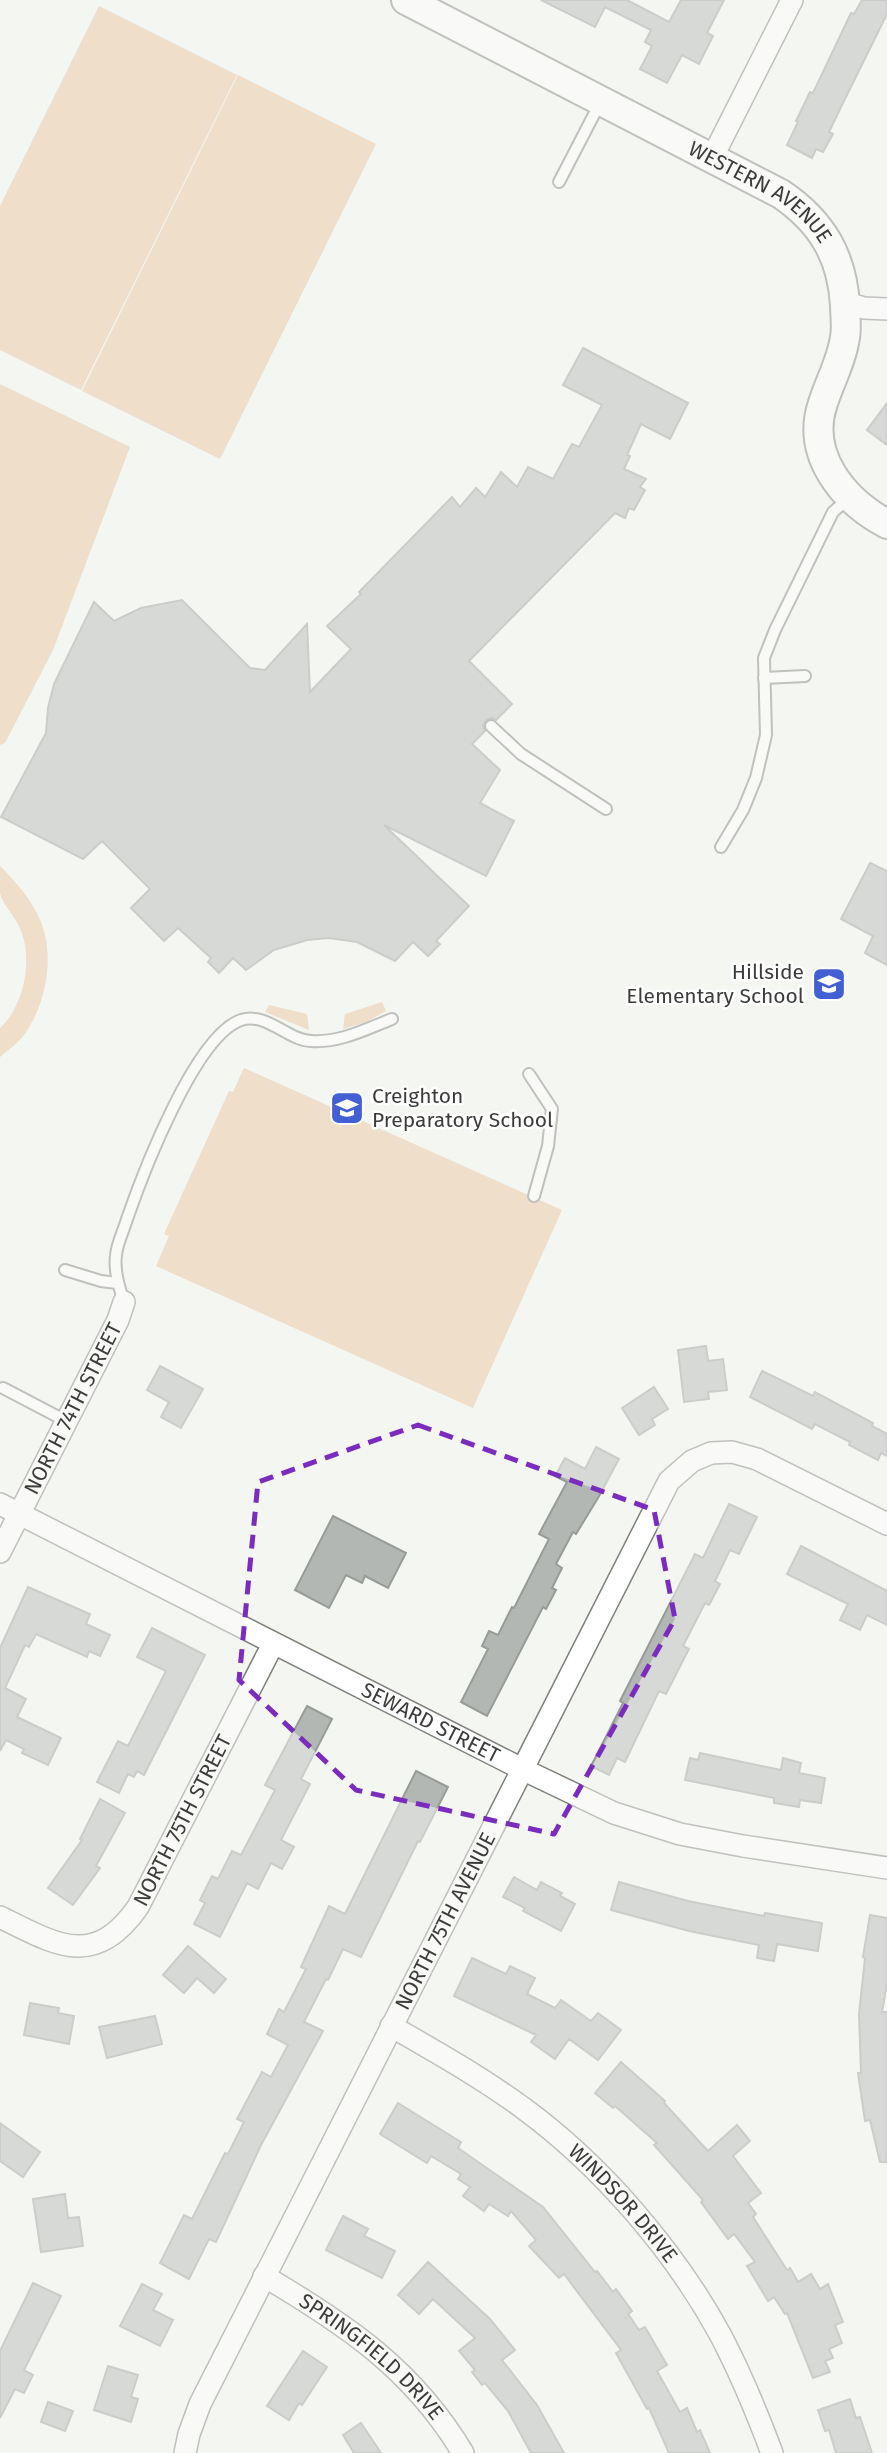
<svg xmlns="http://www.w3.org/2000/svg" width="887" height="2453" viewBox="0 0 887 2453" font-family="'Fira Sans',sans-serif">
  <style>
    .green { fill: #e6c099 }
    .building { fill: #b3b7b4; stroke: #979c98; stroke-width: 2 }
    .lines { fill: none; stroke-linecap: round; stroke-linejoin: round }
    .lane-casing { stroke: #7f817c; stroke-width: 14 }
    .street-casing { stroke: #7f817c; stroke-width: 24 }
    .secondary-casing { stroke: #7f817c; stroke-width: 32 }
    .lane { stroke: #fff; stroke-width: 10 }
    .street { stroke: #fff; stroke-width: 21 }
    .secondary { stroke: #fff; stroke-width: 28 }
    .marked { fill: none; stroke: #7b2cbf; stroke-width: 5; stroke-dasharray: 14 9; stroke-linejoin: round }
    .labels { text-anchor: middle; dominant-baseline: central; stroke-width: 5; stroke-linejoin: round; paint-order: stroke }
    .street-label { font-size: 21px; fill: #3c3d3b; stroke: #fff }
    .poi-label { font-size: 21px; fill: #3c3d3b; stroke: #fff; text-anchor: end }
  </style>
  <rect width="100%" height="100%" fill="#f4f6f2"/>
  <!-- green -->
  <g class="green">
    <path d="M99 6 237 75 81 390 0 350V206Z"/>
    <path d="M238 75 376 144 220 459 82 391Z"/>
    <path d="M0 384 130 447 53 650 5 743 0 745Z"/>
    <path d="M0 866C16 882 32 900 41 922 55 958 46 1004 24 1035 18 1043 8 1050 0 1057V1028C25 1005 34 957 19 926 14 916 2 903 0 893 0 885 0 874 0 866Z"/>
    <path d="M382 1002 386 1011 366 1022 343 1029 345 1014Z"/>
    <path d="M269 1005 307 1014 309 1030 265 1012Z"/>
    <path d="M244 1068 562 1210 473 1408 156 1266 169 1236 164 1234 229 1091 233 1092Z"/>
  </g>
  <!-- building -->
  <g class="building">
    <path d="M541 0H627L669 22 681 0H724L707 33 713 36 699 64 682 55 667 83 640 69 652 46 645 42 651 30 605 7 595 27Z"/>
    <path d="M862 0H887V14L841 107 829 132 833 134 823 152 816 149 812 158 787 145 798 122 796 121 810 92 813 93 851 13 854 14Z"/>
    <path d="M583 348 688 403 670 439 641 424 627 455 630 456 624 469 646 479 640 487 645 490 634 510 629 508 625 518 615 513 469 661 512 704 496 720 492 718 486 720 483 725 485 731 472 744 500 770 480 803 514 821 486 876 384 825 469 906 436 941 440 944 428 956 413 942 395 961 357 942 329 938 307 940 274 950 246 970 233 958 219 973 208 962 211 958 178 928 164 941 131 908 150 889 102 841 83 859 1 817 46 733 48 708 54 684 94 602 114 621 141 608 182 600 250 668 265 670 307 624 310 692 351 649 327 626 361 594 359 592 452 497 460 507 476 488 485 497 501 472 517 487 528 467 553 479 572 444 579 447 602 405 563 385Z"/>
    <path d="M887 403V445L867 430Z"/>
    <path d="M870 863 887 871V965L865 953 873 936 841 919Z"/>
    <path d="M706 1346 708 1361 723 1359 727 1390 708 1392 709 1399 684 1402 678 1350Z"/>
    <path d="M160 1366 203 1389 181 1428 161 1417 169 1402 147 1390Z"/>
    <path d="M762 1371 813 1396 815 1392 873 1423 872 1426 887 1434V1456L881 1453 878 1460 849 1445 850 1442 815 1424 812 1429 750 1397Z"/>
    <path d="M654 1387 668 1409 652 1419 655 1425 639 1435 622 1408Z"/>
    <path d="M596 1447 619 1459 598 1498 576 1534 573 1532 556 1564 562 1568 552 1588 556 1590 546 1609 543 1607 487 1716 461 1702 488 1649 482 1646 489 1631 498 1635 512 1607 514 1608 549 1539 539 1534 567 1482 555 1476 565 1458 585 1469Z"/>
    <path d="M729 1504 757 1517 739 1554 730 1550 715 1581 720 1584 709 1605 705 1603 683 1646 689 1649 666 1694 659 1691 625 1762 617 1758 609 1775 591 1766 623 1703 620 1701 695 1554 703 1558Z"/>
    <path d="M333 1516 406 1553 388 1588 365 1576 362 1583 346 1575 329 1608 295 1590Z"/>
    <path d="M801 1546 887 1591V1625L867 1615 860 1630 840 1620 848 1604 787 1574Z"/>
    <path d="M28 1587 90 1614 86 1624 110 1635 100 1656 89 1651 87 1657 36 1634 29 1647 25 1645 5 1688 26 1699 17 1717 61 1738 48 1765 22 1753 24 1749 6 1740 0 1751V1648Z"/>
    <path d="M152 1628 205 1655 144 1775 137 1771 134 1777 128 1774 119 1793 97 1782 118 1741 128 1746 166 1671 137 1657Z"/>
    <path d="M307 1706 332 1719 301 1779 310 1784 281 1840 294 1847 282 1869 271 1863 258 1889 247 1883 220 1937 194 1924 205 1903 200 1900 212 1876 218 1879 232 1851 241 1855 275 1790 265 1785Z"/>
    <path d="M700 1753 781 1770 783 1758 801 1763 799 1773 825 1778 821 1803 800 1800 799 1807 774 1803V1798L685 1780 690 1758 698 1760Z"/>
    <path d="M416 1771 448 1787 420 1842 418 1841 361 1957 343 1949 328 1980 326 1979 304 2022 323 2031 261 2145 216 2242 209 2239 189 2279 160 2263 184 2215 192 2219 225 2153 228 2154 244 2122 237 2119 262 2072 271 2077 288 2045 267 2034 279 2009 284 2012 306 1969 301 1967 329 1906 345 1914Z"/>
    <path d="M100 1799 125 1813 96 1866 100 1868 73 1905 48 1888 82 1840 80 1839Z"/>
    <path d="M514 1877 537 1890 541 1882 562 1893 560 1896 575 1904 561 1931 523 1911 525 1908 503 1897Z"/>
    <path d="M619 1882 688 1901 764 1916 765 1913 822 1923 818 1951 777 1944 774 1961 757 1958 759 1945 689 1931 611 1910Z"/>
    <path d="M870 1915 887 1918V1983L882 2012H887V2162H880L870 2120 865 2121 858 2073H861L859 2014 865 1958 863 1957Z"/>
    <path d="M188 1946 226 1979 214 1993 197 1978 184 1993 163 1975Z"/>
    <path d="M472 1958 506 1974 510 1966 535 1978 527 1994 555 2008 561 2000 591 2021 598 2013 621 2030 598 2060 569 2039 555 2059 531 2042 536 2035 454 1996Z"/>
    <path d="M30 2003 59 2008 58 2013 74 2016 69 2044 24 2035Z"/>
    <path d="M155 2016 162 2044 107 2058 99 2027Z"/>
    <path d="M621 2062 665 2101 664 2103 708 2151 737 2125 750 2141 733 2156 761 2193 748 2203 756 2214 753 2217 787 2270 790 2268 798 2282 811 2274 820 2289 828 2284 843 2322 835 2325 842 2343 829 2349 833 2358 825 2361 830 2372 813 2378 787 2313 785 2314 774 2297 768 2301 747 2266 755 2262 734 2234 728 2239 701 2202 703 2200 654 2145 657 2143 615 2106 613 2108 595 2093Z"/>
    <path d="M398 2103 461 2142 458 2148 543 2207 595 2272 597 2271 613 2292 616 2289 632 2311 628 2314 639 2330 645 2327 667 2365 657 2371 680 2412 687 2408 697 2432 700 2430 710 2453H669L649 2408 647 2409 616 2353 621 2350 564 2274 559 2278 529 2246 536 2240 511 2211 508 2216 489 2204 484 2211 463 2196 470 2187 458 2179 461 2174 431 2156 427 2163 380 2134Z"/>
    <path d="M0 2123 40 2152 23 2177 0 2161Z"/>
    <path d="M65 2194 68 2218 79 2217 83 2246 41 2252 33 2199Z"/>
    <path d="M343 2216 368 2229 364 2236 395 2251 382 2278 326 2250Z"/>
    <path d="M428 2262 490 2319 515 2350 502 2360 537 2405 564 2453H531L508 2411 485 2383 482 2385 472 2372 475 2370 459 2351 475 2338 433 2299 419 2314 398 2295Z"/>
    <path d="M33 2283 61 2296 24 2370 33 2375 24 2393 15 2389 0 2418V2351Z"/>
    <path d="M142 2284 162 2294 153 2310 173 2320 160 2346 120 2326Z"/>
    <path d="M303 2351 327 2367 302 2405 299 2403 289 2420 267 2406Z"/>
    <path d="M108 2366 138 2375 131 2397 138 2399 131 2422 94 2410Z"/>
    <path d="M850 2399 856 2418 860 2417 872 2453H836L829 2430 825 2431 818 2410Z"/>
    <path d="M48 2402 73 2411 65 2431 41 2422Z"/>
    <path d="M361 2423 381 2453H354L343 2435Z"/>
  </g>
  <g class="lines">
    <!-- lane casing -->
    <g class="lane-casing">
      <g id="lane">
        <path d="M559 182 601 101"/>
        <path d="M764 678 805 676"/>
        <path d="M491 726 521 754 606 809"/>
        <path d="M721 847 743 810 756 778 766 735 764 658 775 630 833 512 849 498"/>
        <path d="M529 1074 552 1109 548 1146 534 1196"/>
        <path d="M65 1270 101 1281 117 1283"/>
        <path d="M124 1302C119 1287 114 1271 116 1255 117 1243 124 1230 127 1219 143 1173 195 1036 241 1020 267 1012 287 1040 311 1041 340 1043 366 1029 392 1019"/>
        <path d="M3 1388 66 1421"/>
      </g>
    </g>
    <!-- street casing -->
    <g class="street-casing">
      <g id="street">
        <path d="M712 158 792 0"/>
        <path d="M844 302 864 308 887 309"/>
        <path id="s1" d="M0 1504 522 1769 614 1813 680 1834 743 1846 887 1868"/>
        <path id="s2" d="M0 1552 118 1320 124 1302"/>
        <path id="s3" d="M0 1917C55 1944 94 1970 138 1907L273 1644"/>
        <path id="s4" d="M391 2026C436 2052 481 2077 523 2108 601 2165 675 2251 721 2336 741 2374 757 2413 772 2453"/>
        <path id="s5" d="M264 2276C345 2324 413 2369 463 2453"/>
        <path id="s6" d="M185 2453 189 2434 200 2404 669 1481 692 1461 711 1453 732 1452 757 1459 887 1524"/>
      </g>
    </g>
    <!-- secondary casing -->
    <g class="secondary-casing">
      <g id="secondary">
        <path id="s7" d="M406 0 781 194C822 222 842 256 845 305 845 315 847 327 845 337 842 360 830 381 823 403 805 455 844 501 887 524"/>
      </g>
    </g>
    <!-- lane -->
    <use href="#lane" class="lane"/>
    <!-- street -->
    <use href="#street" class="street"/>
    <!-- secondary -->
    <use href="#secondary" class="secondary"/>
  </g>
  <!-- marked area -->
  <path d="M0 0H887V2453H0ZM418 1425 654 1510 675 1619 554 1834 356 1790 239 1680 258 1482Z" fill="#f4f6f2" fill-opacity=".55" fill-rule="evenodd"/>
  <path class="marked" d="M418 1425 654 1510 675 1619 554 1834 356 1790 239 1680 258 1482Z"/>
  <!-- icons -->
  <defs>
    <g id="school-square" transform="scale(1.75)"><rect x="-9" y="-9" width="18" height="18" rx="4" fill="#4260d3" stroke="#fff"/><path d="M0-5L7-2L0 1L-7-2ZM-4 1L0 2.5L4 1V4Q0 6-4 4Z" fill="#fff"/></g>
  </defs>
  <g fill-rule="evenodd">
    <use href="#school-square" x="829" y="984"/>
    <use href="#school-square" x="347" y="1108"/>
  </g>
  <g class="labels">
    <!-- street labels -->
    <g class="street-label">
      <text stroke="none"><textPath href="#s7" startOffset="404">WESTERN AVENUE</textPath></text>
      <text stroke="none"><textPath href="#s2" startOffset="161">NORTH 74TH STREET</textPath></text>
      <text stroke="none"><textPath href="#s1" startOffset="483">SEWARD STREET</textPath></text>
      <text stroke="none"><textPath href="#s3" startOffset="256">NORTH 75TH STREET</textPath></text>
      <text stroke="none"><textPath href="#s6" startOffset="593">NORTH 75TH AVENUE</textPath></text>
      <text stroke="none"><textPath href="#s4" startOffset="294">WINDSOR DRIVE</textPath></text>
      <text stroke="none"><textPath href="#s5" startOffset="135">SPRINGFIELD DRIVE</textPath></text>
    </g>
    <!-- poi labels -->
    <g class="poi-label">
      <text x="804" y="972">Hillside<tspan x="804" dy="24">Elementary School</tspan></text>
      <text x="372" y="1096" text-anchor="start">Creighton<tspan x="372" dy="24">Preparatory School</tspan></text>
    </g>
  </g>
</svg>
